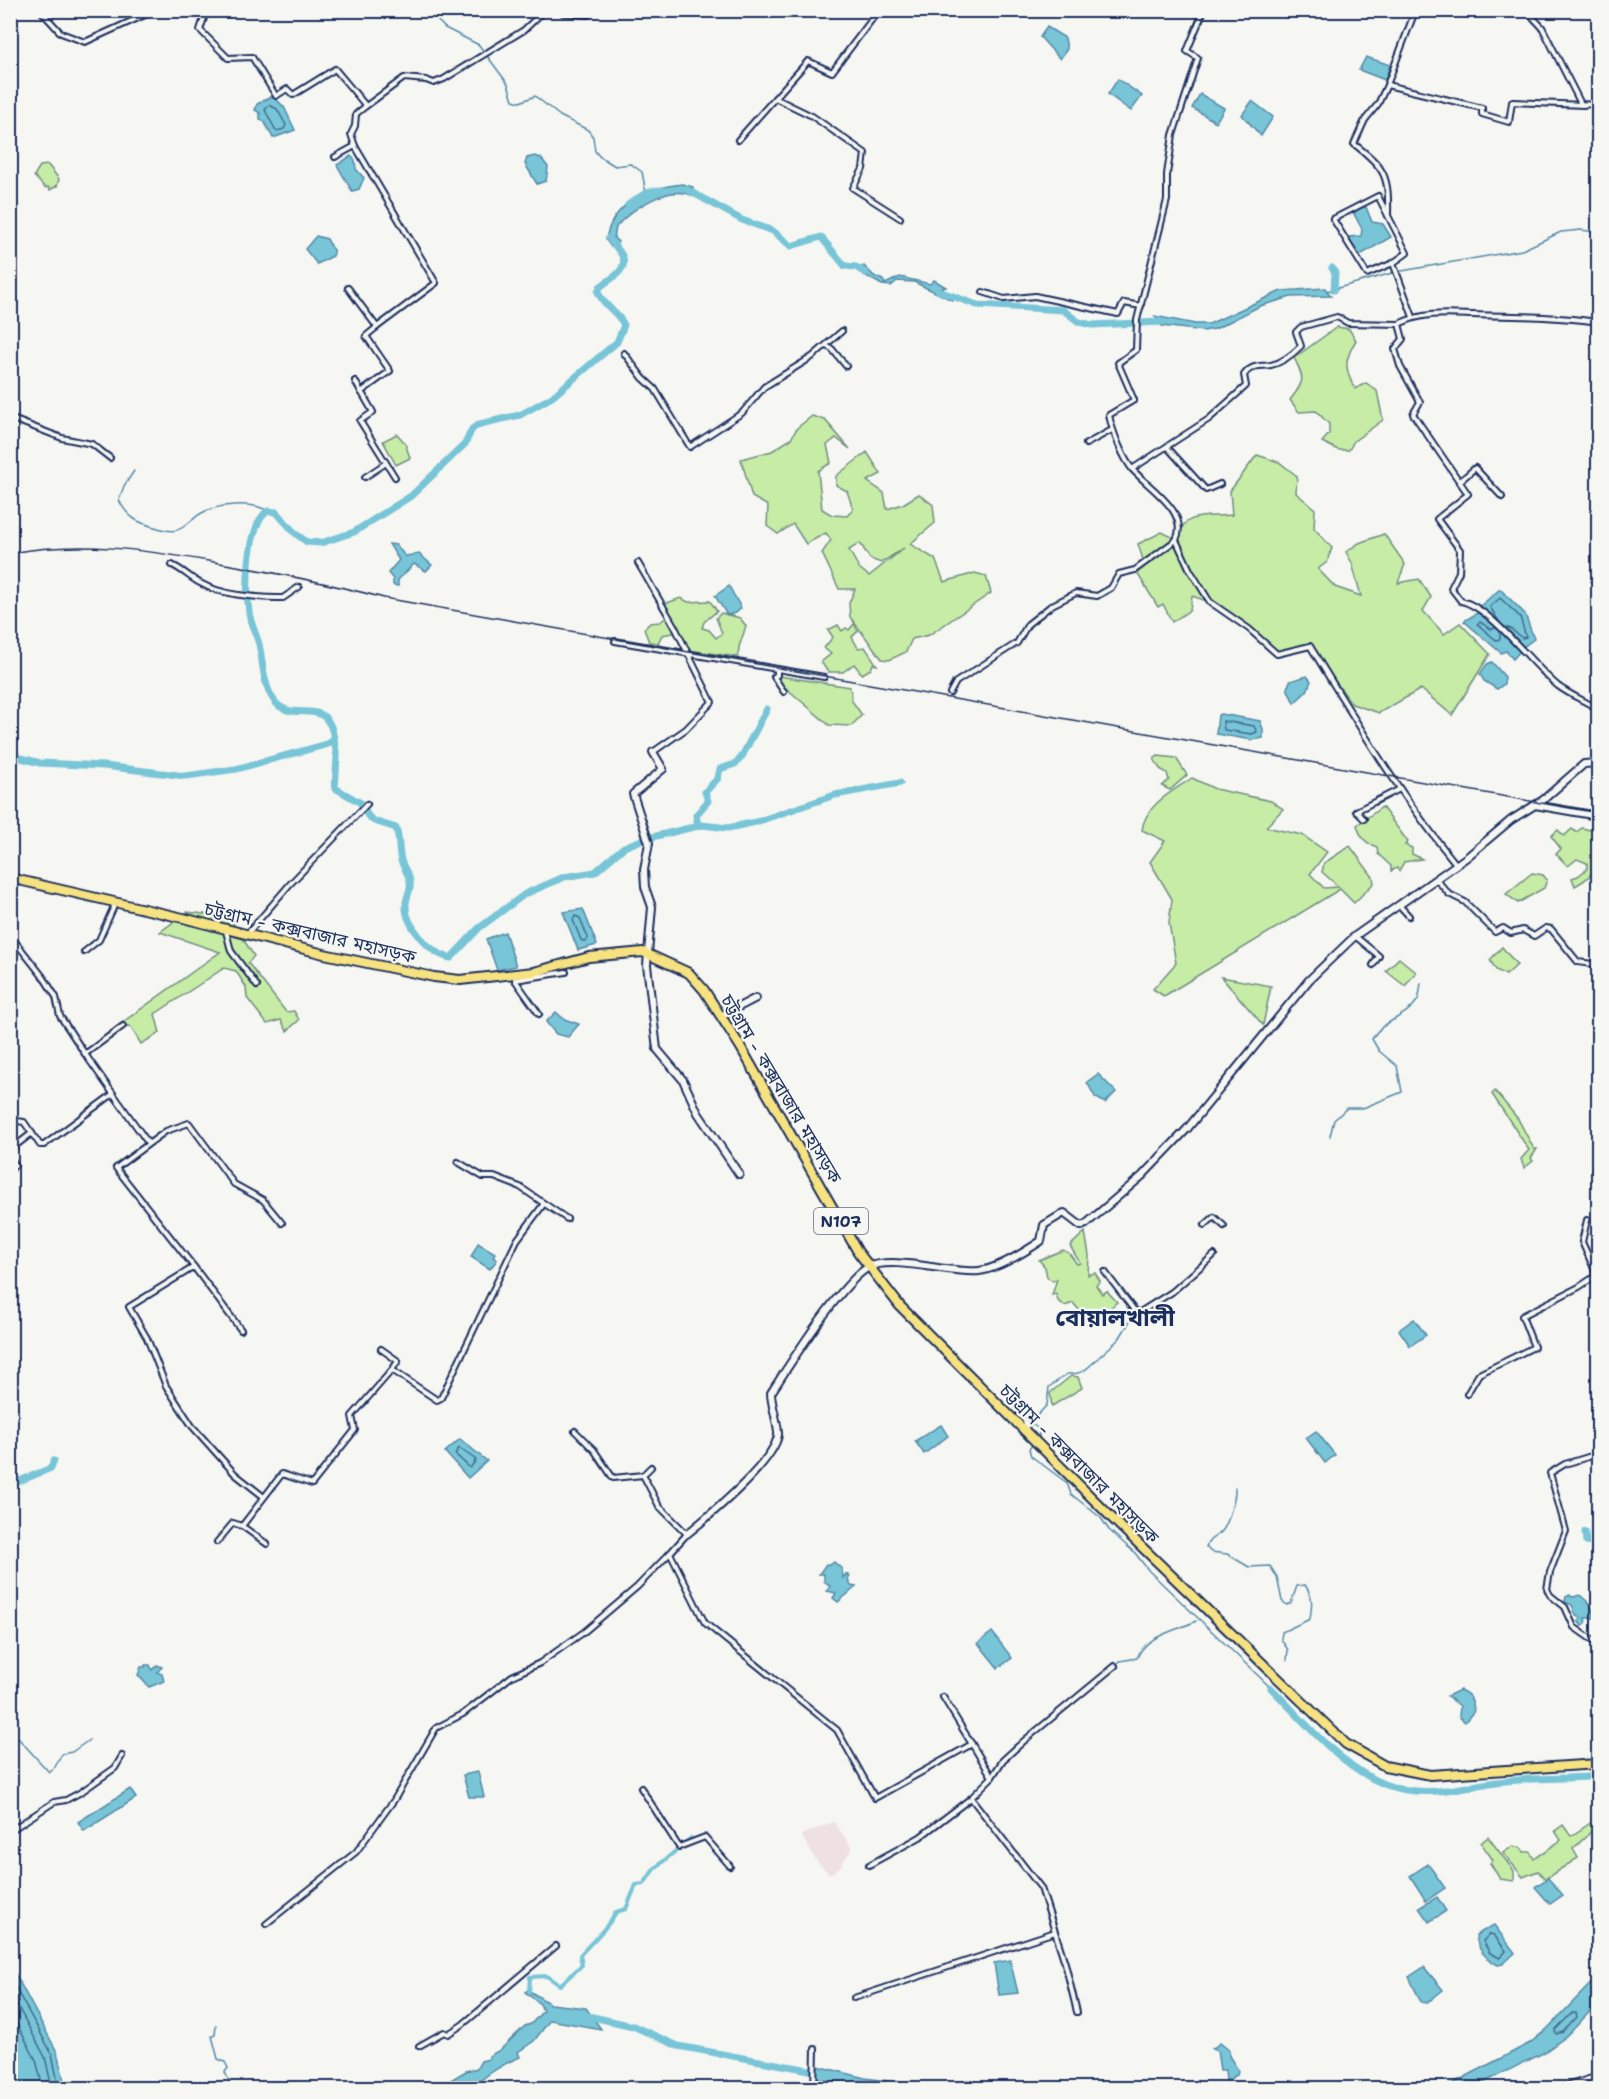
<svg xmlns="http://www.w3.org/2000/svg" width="1609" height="2099" viewBox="0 0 1609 2099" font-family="'Shantell Sans','Noto Sans Bengali',sans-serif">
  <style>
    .built { fill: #efe0e4 }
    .green { fill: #c6eca6; stroke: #708e82; stroke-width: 1.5; fill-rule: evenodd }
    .water { fill: #78c5d7; stroke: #5389a7; stroke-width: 1.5 }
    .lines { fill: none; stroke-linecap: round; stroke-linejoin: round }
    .shore { stroke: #406b8e; stroke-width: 1.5 }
    .stream { stroke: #5389a7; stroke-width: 1.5 }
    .canal { stroke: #78c5d7; stroke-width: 4 }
    .river { stroke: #78c5d7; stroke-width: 7 }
    .street-casing { stroke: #1b2f5e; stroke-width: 8 }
    .secondary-casing { stroke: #1b2f5e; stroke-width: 10 }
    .highway-casing { stroke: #1b2f5e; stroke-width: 12 }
    .street { stroke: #f6f6f2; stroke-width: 4 }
    .secondary { stroke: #f6f6f2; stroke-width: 6 }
    .highway { stroke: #f7e281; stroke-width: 8 }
    .rail { stroke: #1b2f5e; stroke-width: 1.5 }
    .labels { text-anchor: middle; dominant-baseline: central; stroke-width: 4.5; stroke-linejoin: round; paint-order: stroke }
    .shield { fill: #f6f6f2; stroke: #5d6b8a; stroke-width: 1.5 }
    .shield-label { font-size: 16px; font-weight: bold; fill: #1b2f5e }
    .street-label { font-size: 18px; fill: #1b2f5e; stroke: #f6f6f2 }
    .district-label { font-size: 24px; font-weight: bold; fill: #1b2f5e; stroke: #f6f6f2 }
  </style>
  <rect width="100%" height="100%" fill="#f6f6f2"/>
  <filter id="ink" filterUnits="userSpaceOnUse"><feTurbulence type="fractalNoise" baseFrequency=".0167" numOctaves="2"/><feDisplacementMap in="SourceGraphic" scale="12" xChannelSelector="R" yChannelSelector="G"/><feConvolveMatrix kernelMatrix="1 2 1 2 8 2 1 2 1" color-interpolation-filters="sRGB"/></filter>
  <g filter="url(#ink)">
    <!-- built -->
    <path class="built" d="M834 1822 852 1848 840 1867 830 1874 818 1863 801 1835Z"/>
    <!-- green -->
    <g class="green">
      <path d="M48 165 59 179 57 186 50 190 48 187 45 188 34 176 40 166Z"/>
      <path d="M1337 327 1349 329 1356 340C1344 360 1344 369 1355 389L1366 383 1377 391 1383 420 1354 441 1349 450H1338L1322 442 1329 434V424L1316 411 1299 412 1290 400C1305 381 1305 379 1294 358Z"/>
      <path d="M812 416 825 420 850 449 836 438 827 445 831 463 818 471 822 509 832 515 847 516 853 509 847 491 836 485V476L867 452 881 474 867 481 884 493 887 509 903 504 919 494 933 505 935 523 910 544 935 559 944 582 975 573 986 576 991 593 929 635 912 639 906 652 889 660 882 659 850 617 849 603 855 589H839L822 553 831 540 826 533 806 544 793 524 778 534 767 526 768 506 752 497 741 459 772 451 791 439 797 428ZM860 543 870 559 881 563 904 548 869 576 859 568 849 550Z"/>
      <path d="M397 434 405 443 410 458 396 465 383 441Z"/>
      <path d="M1257 455 1279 462 1297 476 1296 493 1315 509 1314 528 1332 548 1327 562 1318 569 1335 587 1361 596 1352 563 1346 552 1359 543 1384 534 1405 564 1398 583 1419 579 1431 597 1423 611 1444 634 1460 623 1490 654 1452 715 1421 689 1379 713 1352 704 1310 646 1277 654 1210 602 1192 596 1190 610 1172 622 1163 604 1158 607 1137 573 1145 566 1138 544 1162 532 1176 539C1185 510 1207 518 1232 515L1230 491Z"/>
      <path d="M681 598 688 602 710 601 717 611 704 622 702 628 709 630 716 638 722 633 716 618 721 613 740 618 746 626 739 647 738 657 688 650 678 632 662 635 658 643 649 642 644 629 650 623 660 622 667 617 664 604Z"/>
      <path d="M854 624 858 631 852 637 858 648 865 647 877 665 873 664 871 669 862 674 854 664 843 672H828L821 662 831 654 824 648 833 637 828 630 838 625 842 631 846 628 849 630Z"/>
      <path d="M779 676 850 687 852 701 862 715 851 726 829 725 779 682Z"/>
      <path d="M1158 756 1176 758 1187 775 1170 790 1162 786 1169 780 1167 773 1160 769 1154 759Z"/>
      <path d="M1192 778 1215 789 1271 801 1283 809 1266 827 1302 835 1327 852 1310 874 1324 888 1339 887 1322 872 1324 863 1350 846 1373 877 1374 883 1354 903 1340 889 1164 996 1153 989 1176 963 1169 923 1172 899 1150 862 1165 841 1142 830C1145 805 1173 791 1192 778Z"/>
      <path d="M1382 807 1408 842 1405 845 1412 848V854L1422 859 1404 862 1399 871 1397 868 1391 871V866L1378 854 1377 847C1365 843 1360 837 1357 825Z"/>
      <path d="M1582 828 1598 832C1599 859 1602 872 1575 886L1572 878 1578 876 1587 869V863L1577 859 1568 866 1556 854 1561 849 1551 836 1558 830 1564 836 1572 829 1576 832Z"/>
      <path d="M1532 873 1543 875 1547 880 1544 888 1518 903 1506 894Z"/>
      <path d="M187 912 229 917 254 956 248 963 286 1012 294 1011 299 1020 287 1031 281 1020 267 1024 247 998 246 987 236 971 224 968 155 1014 160 1033 141 1044 130 1026 116 1027 220 952 160 932Z"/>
      <path d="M1502 947 1517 965 1506 975 1496 970 1490 960Z"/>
      <path d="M1399 958 1416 972 1405 986 1386 971Z"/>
      <path d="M1221 977 1271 986 1263 1025Z"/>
      <path d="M1495 1091 1518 1119 1534 1149H1537L1531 1158 1533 1161 1524 1168 1521 1159 1529 1150 1492 1094Z"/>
      <path d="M1085 1232 1089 1255 1088 1275 1095 1273 1100 1281 1096 1285 1102 1294 1107 1291 1117 1302 1096 1321 1091 1312 1085 1310 1081 1312 1073 1303 1065 1306 1058 1301 1056 1294 1052 1295 1057 1279 1053 1281 1047 1277 1045 1267 1039 1260 1063 1250 1069 1253 1077 1264 1080 1263 1070 1246Z"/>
      <path d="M1071 1376 1078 1377 1082 1388 1052 1406 1050 1393Z"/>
      <path d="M1595 1820 1598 1825 1573 1849 1578 1858 1545 1879 1538 1871 1523 1877 1503 1853 1513 1846 1521 1848 1524 1852H1530L1534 1859 1561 1840 1555 1831 1563 1825 1571 1836Z"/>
      <path d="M1488 1837 1514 1871V1881L1500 1879 1490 1863 1493 1860 1481 1843Z"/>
    </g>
    <!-- water -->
    <g class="water">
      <path d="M1047 27 1065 38 1067 49 1060 59 1040 37Z"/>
      <path d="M1366 57 1390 65 1385 80 1359 70Z"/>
      <path d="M1118 79 1142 96 1131 111 1108 94Z"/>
      <path d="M1200 94 1224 108 1216 122 1192 108Z"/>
      <path d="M273 96 284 107 295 130 273 138 264 121 260 119V113L255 110 257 104Z"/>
      <path d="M1252 101 1273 117 1261 136 1242 115Z"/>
      <path d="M351 156 355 160 356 169 364 178 359 189 352 191 337 165Z"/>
      <path d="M535 156 541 158 548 167 546 181 537 184 525 164 527 158Z"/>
      <path d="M682 184 693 187 691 195C667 185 630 210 616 227L614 238 618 242 611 247 606 240C611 204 648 187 682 184Z"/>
      <path d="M1366 207 1372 222 1383 224 1391 237 1357 257 1348 237 1361 236 1362 229 1354 214 1358 208Z"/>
      <path d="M316 236 327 239 334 252 333 256 317 264 305 249Z"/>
      <path d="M864 266 874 276 883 280 885 284 900 277 930 284 934 280 946 287 939 289 954 301 914 282 897 281 891 286 882 285 857 271Z"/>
      <path d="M1325 288 1331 296 1291 297 1260 306 1215 329 1203 331 1162 326 1155 316 1195 324H1209L1281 291Z"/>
      <path d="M389 544 396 545 405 556 419 554 432 565 426 571 414 564 398 580V586L393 585V579L388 573 399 560Z"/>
      <path d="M729 586 741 608 736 613 727 615 715 596Z"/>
      <path d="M1500 589 1525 614 1534 639 1523 647 1479 607Z"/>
      <path d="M1479 612 1521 650 1513 659 1506 651 1501 653 1464 621Z"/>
      <path d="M1492 662 1505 677 1504 684 1497 689 1484 681 1480 674 1487 664Z"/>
      <path d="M1307 676 1311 681 1307 691 1294 703 1287 688 1290 681Z"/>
      <path d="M1221 714 1260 721 1263 729V738L1252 740 1216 734 1218 715Z"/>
      <path d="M583 909 597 945 578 950 563 912Z"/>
      <path d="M505 932 516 966 497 970 486 939Z"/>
      <path d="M556 1012 564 1019 579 1024 568 1037 556 1034 546 1022Z"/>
      <path d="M1098 1074 1116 1092 1105 1103 1095 1097 1087 1082Z"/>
      <path d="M478 1243 495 1253 493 1257 497 1260 490 1269 471 1257Z"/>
      <path d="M1414 1319 1426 1335 1410 1346 1399 1330Z"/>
      <path d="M941 1425 948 1436 924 1454 915 1441Z"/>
      <path d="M1316 1431 1335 1455 1325 1463 1306 1438Z"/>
      <path d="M460 1439 487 1461 468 1478 445 1452Z"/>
      <path d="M834 1562 842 1569 843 1578 846 1574 850 1576 848 1580 851 1586 856 1587 838 1602 833 1598 836 1593 827 1591 830 1586 824 1581V1574H819L826 1564 830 1565Z"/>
      <path d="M1570 1594 1572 1597 1580 1595 1591 1605 1595 1618H1585L1586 1623 1582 1626 1578 1621 1581 1618 1576 1616 1572 1605 1565 1602 1566 1596Z"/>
      <path d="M992 1632 1012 1658 998 1668 978 1643Z"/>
      <path d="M145 1665H150L152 1670 157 1665 162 1667 157 1672 162 1674 164 1681 149 1687 138 1675 141 1667H145Z"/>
      <path d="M1460 1690C1471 1695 1473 1700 1474 1711L1465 1722 1459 1717 1460 1706 1447 1696Z"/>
      <path d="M478 1772 484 1797H469L463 1775Z"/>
      <path d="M130 1789 136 1798 84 1831 78 1822Z"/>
      <path d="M1428 1864 1445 1888 1426 1901 1410 1876Z"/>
      <path d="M1548 1878 1563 1895 1550 1904 1535 1887Z"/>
      <path d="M1437 1897 1446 1911 1429 1922 1419 1908Z"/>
      <path d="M1494 1925 1515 1953 1503 1964 1498 1965C1486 1959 1477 1949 1476 1935Z"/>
      <path d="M1010 1960 1018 1993 999 1995 994 1963Z"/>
      <path d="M11 1966 57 2052 66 2088H11Z"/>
      <path d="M1424 1967 1443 1990 1427 2003 1421 2002 1409 1977Z"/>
      <path d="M1598 1976V2003L1567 2036 1543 2053 1473 2088H1444L1530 2043 1547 2029Z"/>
      <path d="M528 1990 550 2004 586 2008 601 2029 550 2020 534 2041 518 2052 520 2057C507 2062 482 2076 474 2088H437L466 2071 477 2068 481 2061 489 2059V2056L500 2050 525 2026 531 2024 543 2011 540 2004 525 1992Z"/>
      <path d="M1220 2043 1229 2050V2056L1238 2070 1237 2075 1226 2081 1225 2070H1220L1217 2051 1212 2049Z"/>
      <path d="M818 2066 865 2078 942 2088C900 2089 859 2089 818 2079Z"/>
    </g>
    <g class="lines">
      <!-- shore -->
      <g class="shore">
        <path d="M269 105 277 109 286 125 284 129 276 131 265 110Z"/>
        <path d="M1500 623 1490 607 1500 598 1520 617 1526 637 1522 638 1511 629 1505 627"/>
        <path d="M1497 628 1491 629 1480 622 1477 624 1496 640 1500 639V632"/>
        <path d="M1223 721 1254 726 1257 732 1252 734 1224 730Z"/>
        <path d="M575 916 580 918 588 938 586 942 581 940 573 920Z"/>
        <path d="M459 1448 476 1460 470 1468 455 1454Z"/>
        <path d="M1490 1934 1494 1935 1506 1951 1500 1958 1490 1953 1483 1941Z"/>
        <path d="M10 1978 52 2054 59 2088"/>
        <path d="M10 1992 45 2057 52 2088"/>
        <path d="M10 2011 36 2060 43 2088"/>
        <path d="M1572 2013H1576L1577 2017 1563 2032 1556 2034 1555 2030Z"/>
      </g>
      <!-- stream -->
      <g class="stream">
        <path d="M437 10V20L445 28 479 45 508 84 513 100 520 102 535 96 560 116 588 130 593 137 595 151 599 156 615 166 631 164 642 172 646 193"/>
        <path d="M1327 291 1396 272 1522 250 1561 232 1581 230 1595 232 1598 239"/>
        <path d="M134 471 124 486 119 500C128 519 139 523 158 528 165 530 170 532 177 530 186 527 192 519 200 514 216 504 252 501 268 511"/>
        <path d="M1330 1136 1334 1120 1347 1108H1363L1402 1092 1397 1066 1379 1051 1372 1039C1382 1020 1405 1019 1417 1001 1420 997 1420 988 1421 983"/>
        <path d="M1099 1357 1119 1339 1130 1321 1136 1320"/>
        <path d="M1039 1439V1429L1030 1423 1047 1405 1049 1387 1067 1374C1082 1375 1088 1368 1098 1358"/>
        <path d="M1033 1444 1029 1449 1031 1456 1067 1483 1071 1494 1101 1518 1109 1530 1135 1553 1149 1571 1271 1688"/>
        <path d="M1235 1488C1236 1497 1228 1523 1223 1530 1218 1537 1209 1537 1206 1547L1211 1552 1227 1554 1249 1567 1270 1566 1277 1577 1282 1601 1287 1605 1291 1603 1297 1586 1305 1585C1314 1598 1312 1604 1310 1619L1282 1632 1281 1639 1288 1650 1287 1660"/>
        <path d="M1116 1665 1120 1661 1137 1658C1146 1635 1176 1631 1196 1621"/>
        <path d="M10 1736 18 1738 49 1772 55 1767 62 1754 72 1752 89 1740"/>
        <path d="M216 2025 215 2035 212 2036 218 2059 225 2062 228 2068 225 2072 232 2088"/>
      </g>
      <!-- canal -->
      <path class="canal" d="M529 1991 530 1977 547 1976 560 1985 582 1965 580 1955C592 1941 608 1928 616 1912L626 1909 636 1885 644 1884 654 1869 691 1838"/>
      <!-- river -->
      <g class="river">
        <path d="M686 189 742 220 773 231 791 246 821 237 845 266 856 267 866 273"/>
        <path d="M628 205C640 196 648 190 664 190"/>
        <path d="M1332 268 1335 273 1334 290"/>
        <path d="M939 291 977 305 1063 310 1079 322 1092 325 1163 322"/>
        <path d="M334 739 337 757 335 788 361 803 368 816 374 821 396 828C400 838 398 850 401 860 403 868 409 874 410 881 412 890 406 896 406 904 404 924 431 955 451 958L479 928 525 894 564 877 595 872 624 847 644 839 702 825 728 828 756 822 835 795 900 783"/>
        <path d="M10 755 40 763 104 766 186 776 236 769 328 744 334 739C327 693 294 725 275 702 263 686 263 662 259 644 256 634 251 624 249 613 246 591 247 524 268 511L276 512 296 534 307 542 321 543 354 532 411 496 465 444 472 429 480 424 520 415 552 397 617 342 624 325C618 312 603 306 598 292L600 287C608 280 627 272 623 258 621 251 612 244 609 238"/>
        <path d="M698 826 696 815 708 801 705 792 718 778 720 769 735 764 741 758 767 709"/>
        <path d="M10 1485 51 1468 54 1461"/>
        <path d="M1585 1532 1586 1542 1598 1544"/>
        <path d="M1271 1688C1303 1720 1332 1757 1373 1779 1412 1800 1449 1790 1489 1783 1525 1777 1562 1780 1598 1776"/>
        <path d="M584 2015 633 2026 678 2046 826 2073"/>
      </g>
      <!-- street casing -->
      <g class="street-casing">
        <g id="street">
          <path d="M40 10 61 33 85 42 156 10"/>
          <path d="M198 10 204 18 200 30 228 58 252 57 276 96 287 89 293 95 335 69 366 106 404 78 426 80 434 83 444 79 524 30 545 10"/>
          <path d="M559 10 563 13 588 15 593 10"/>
          <path d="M879 10 832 72 808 61 775 98 812 116 865 153 863 169 853 188 900 218"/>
          <path d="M1204 10 1187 51 1198 58 1173 135 1167 174V200L1137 320 1136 350 1118 363 1134 400 1109 415C1112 430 1123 459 1133 470 1149 488 1190 512 1176 540L1190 570 1210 602 1249 629 1277 654 1310 646C1356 721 1400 796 1456 864"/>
          <path d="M1526 10 1542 27 1581 104 1598 105"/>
          <path d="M1387 85 1482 108V114L1509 122 1512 102 1584 105"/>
          <path d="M366 106 356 114 355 126 351 134 355 146 436 283 377 327"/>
          <path d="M738 140 775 98"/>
          <path d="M335 157 355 146"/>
          <path d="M1388 216C1389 177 1386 168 1354 144L1365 120 1378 104 1387 85 1414 14 1406 10"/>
          <path d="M1393 263 1367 274 1333 219 1378 196 1407 253 1393 263 1413 317"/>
          <path d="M348 288 377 327 366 336 390 371 361 392"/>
          <path d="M983 292 1004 299 1035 296 1118 314 1124 303 1141 306"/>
          <path d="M1598 322C1556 316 1515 316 1472 315 1446 314 1423 312 1399 324L1403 339 1395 349 1400 366 1420 402 1413 414 1468 494 1437 519 1460 550 1459 572 1451 588 1461 601C1491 607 1532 665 1558 686 1570 695 1585 701 1598 709"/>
          <path d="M826 346 832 349 846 366"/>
          <path d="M624 353 643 378 655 389 690 447 742 413 764 387 812 357 842 331"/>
          <path d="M355 381 373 412 360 421 395 477"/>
          <path d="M10 418 62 438 92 444 110 458"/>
          <path d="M1086 444 1112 430"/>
          <path d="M1167 447 1206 490 1220 484"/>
          <path d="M1132 469 1209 419 1246 386 1244 375C1252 364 1259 367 1271 365 1281 363 1293 354 1301 346L1296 332 1301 327 1337 317 1348 323 1399 324"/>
          <path d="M365 477 386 463"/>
          <path d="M1459 482 1475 468 1502 497"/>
          <path d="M638 563 675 627 712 702 686 729 653 752"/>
          <path d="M172 565C183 570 189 577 200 583 221 595 252 597 276 598H283L299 587"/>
          <path d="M615 641 824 677"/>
          <path d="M777 670V675L774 677 784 692"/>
          <path d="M950 693 956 682 1017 643 1028 624 1052 605 1076 593 1097 596 1111 588 1119 574 1135 570 1176 540"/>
          <path d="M1364 819 1356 811 1400 789"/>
          <path d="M1436 879 1449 894 1465 902 1495 932 1503 928 1511 933 1523 930 1534 936 1546 928 1551 929 1578 962 1592 964 1598 961"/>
          <path d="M1399 905 1409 916"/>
          <path d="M226 931 231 951 257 986"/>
          <path d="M248 933 290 884 367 804"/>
          <path d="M10 935 44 978 56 997 60 1016 85 1054 123 1026"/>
          <path d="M1355 936 1379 956 1373 965"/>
          <path d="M84 952 99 940 115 904"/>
          <path d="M515 980 566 972"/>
          <path d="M515 980 539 1014"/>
          <path d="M85 1054 148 1143"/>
          <path d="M10 1120 24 1122 40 1145H44L113 1094"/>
          <path d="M10 1150 32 1133"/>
          <path d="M10 1156 15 1165 10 1171"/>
          <path d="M458 1162 483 1177H494L520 1187 567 1219"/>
          <path d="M1205 1225 1214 1217 1224 1226"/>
          <path d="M194 1267 116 1168 166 1131 189 1123 234 1184 263 1200 282 1223"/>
          <path d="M1105 1272 1137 1314 1172 1292 1214 1255"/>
          <path d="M241 1330 194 1267 129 1307 147 1338 166 1386 192 1426 235 1474 264 1497"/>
          <path d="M381 1349 398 1361 392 1370"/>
          <path d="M1467 1394 1479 1374 1534 1347 1522 1316 1579 1287 1597 1275 1582 1242 1587 1220"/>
          <path d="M1019 1415 1025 1420 1027 1432"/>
          <path d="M575 1431 594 1450 613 1478 643 1475 659 1506 687 1534 670 1553 705 1623 837 1730 875 1798 972 1744"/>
          <path d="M1598 1454 1565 1464 1550 1473 1566 1531 1550 1572 1547 1589 1550 1595 1565 1607 1574 1627 1598 1644"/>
          <path d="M643 1475 651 1467"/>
          <path d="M242 1526 282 1474 312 1484 355 1430 352 1416 392 1370 437 1400 441 1398 517 1240 543 1205"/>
          <path d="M217 1542 233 1523 242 1526 267 1544"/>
          <path d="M943 1697 992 1777 971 1798 1041 1888 1065 1963 1077 2012"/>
          <path d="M992 1777 1003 1760 1025 1740 1115 1666"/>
          <path d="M641 1788 679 1847 705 1837 730 1866"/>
          <path d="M10 1831 54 1802 66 1800 81 1792 115 1768 122 1756"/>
          <path d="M869 1865 920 1837 971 1798"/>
          <path d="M266 1924 356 1852 394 1800 436 1728 463 1714 512 1676 540 1663 584 1632 637 1587 670 1553"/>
          <path d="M854 1998 1055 1932"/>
          <path d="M419 2046 444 2032 448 2034 462 2025 556 1946"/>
          <path d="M814 2088 815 2049"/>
          <path d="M1560 2088 1598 2076"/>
        </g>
      </g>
      <!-- secondary casing -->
      <g class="secondary-casing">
        <g id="secondary">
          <path d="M653 752 663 769 633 794 649 843 644 870 645 887 652 907 647 965 657 1049 683 1080 698 1113 739 1174"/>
          <path d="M1535 805 1598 816"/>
          <path d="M721 1016 756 998"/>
          <path d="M687 1534C709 1516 774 1462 778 1435 779 1426 771 1405 771 1393 789 1365 842 1281 869 1267 893 1255 951 1274 979 1271 997 1269 1026 1251 1041 1241L1044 1225 1064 1213 1081 1226 1086 1224 1142 1176 1187 1129 1309 980 1355 936 1467 857 1511 820 1543 800 1584 764 1598 763"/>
        </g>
      </g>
      <!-- highway casing -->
      <g class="highway-casing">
        <path id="highway" d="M10 878 183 918 324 954 434 977 460 980 534 972 589 957 643 952 689 973 704 990 740 1046 858 1252 900 1306 1114 1520 1346 1744 1385 1766 1430 1775 1598 1764"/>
      </g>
      <!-- street -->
      <use href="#street" class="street"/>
      <!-- secondary -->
      <use href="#secondary" class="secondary"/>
      <!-- highway -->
      <use href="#highway" class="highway"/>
      <!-- rail -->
      <path class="rail" d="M10 553C80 540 146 550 214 562 272 572 328 583 384 598L1598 813"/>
    </g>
  </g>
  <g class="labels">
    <!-- shield labels -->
    <rect class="shield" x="814" y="1208" width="54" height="26" rx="4.5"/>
    <g class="shield-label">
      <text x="841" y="1221">N107</text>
    </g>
    <!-- street labels -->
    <g class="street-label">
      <text transform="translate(310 933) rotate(13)">চট্টগ্রাম - কক্সবাজার মহাসড়ক</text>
      <text transform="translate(781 1089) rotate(59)">চট্টগ্রাম - কক্সবাজার মহাসড়ক</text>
      <text transform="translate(1079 1464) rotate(45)">চট্টগ্রাম - কক্সবাজার মহাসড়ক</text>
    </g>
    <!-- district labels -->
    <g class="district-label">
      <text x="1115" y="1318">বোয়ালখালী</text>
    </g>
  </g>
  <!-- margin -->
  <rect width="1609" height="2099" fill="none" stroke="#f6f6f2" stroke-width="36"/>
  <rect x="18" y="18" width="1573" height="2063" fill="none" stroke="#1b2f5e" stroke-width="2" filter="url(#ink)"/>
</svg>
